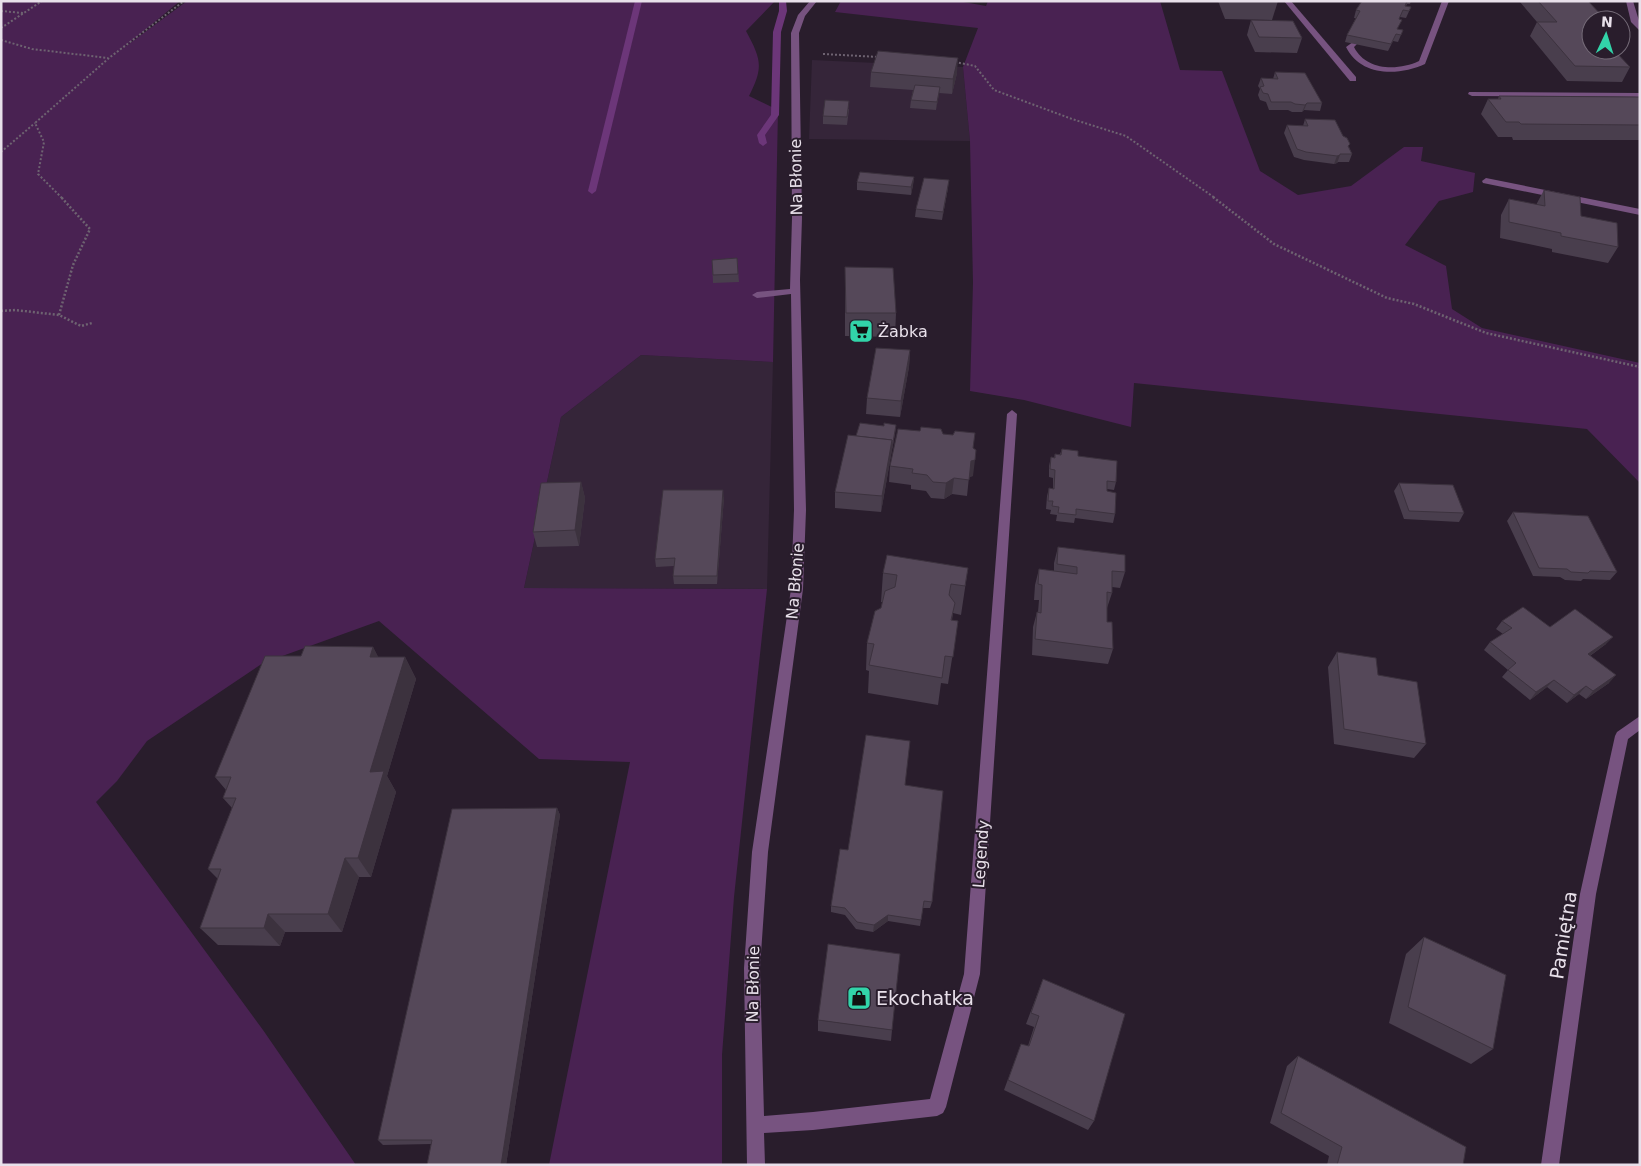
<svg xmlns="http://www.w3.org/2000/svg" width="1641" height="1166" viewBox="0 0 1641 1166" font-family="'DejaVu Sans',sans-serif">
  <style>
    .built { fill: #352539 }
    .green { fill: #492252 }
    .lines { fill: none; stroke-linecap: round; stroke-linejoin: round }
    .stream { fill: #6c3679; fill-rule: evenodd }
    .path-far1 { stroke: #6e6371; stroke-width: 2; stroke-dasharray: 2 2; stroke-linecap: butt }
    .path { stroke: #6e6371; stroke-width: 2.5; stroke-dasharray: 2 2; stroke-linecap: butt }
    .minor { fill: #775380; fill-rule: evenodd }
    .wall { fill: #493e4d }
    .shaded-wall { fill: #3c323e }
    .building { fill: #554859; stroke: #3c323e }
    .labels { text-anchor: middle; dominant-baseline: central; stroke-width: 4; stroke-linejoin: round; paint-order: stroke }
    .street-label { font-size: 16px; fill: #e8e0ea; stroke: #291d2c }
    .poi-label { font-size: 16px; fill: #e8e0ea; stroke: #291d2c; text-anchor: start }
    .near-street-label { font-size: 19px; fill: #e8e0ea; stroke: #291d2c }
    .near-poi-label { font-size: 19px; fill: #e8e0ea; stroke: #291d2c; text-anchor: start }
  </style>
  <rect width="100%" height="100%" fill="#291d2c"/>
  <!-- built -->
  <g class="built">
    <path d="M812 60 963 67 970 141 809 139Z"/>
    <path d="M641 355 773 362 767 589 524 588 561 417Z"/>
  </g>
  <!-- green -->
  <g class="green">
    <path d="M1 1H180L122 49 187 1H775L746 31C761 59 764 67 749 96L778 110 773 362 641 355 561 417 524 588 767 589 734 897 722 1055V1165H549L630 762 539 759 379 621 263 663 147 741 117 781 96 802 263 1030 356 1165H1Z"/>
    <path d="M841 1H958L986 6 988 1H1160L1180 70 1222 71 1260 171 1298 195 1351 186 1404 147H1423L1421 161 1475 173 1473 192 1439 201 1405 245 1446 266 1452 309 1482 328 1640 363V483L1587 429 1134 383 1131 427 1024 400 970 391 973 283 970 141 963 67 978 28 835 12Z"/>
  </g>
  <g class="lines">
    <!-- stream -->
    <g class="stream">
      <path d="M635 1H642L596 191 592 194 588 191Z"/>
      <path d="M779 1H786L787 11 781 32 779 115 765 135 767 143 763 146 759 143 757 135 771 115 773 32 779 11Z"/>
    </g>
    <!-- path-far1 -->
    <g class="path-far1">
      <path d="M1 11 23 13"/>
      <path d="M1 28 42 1"/>
      <path d="M1 40 32 49 108 58"/>
      <path d="M823 54 879 57"/>
      <path d="M955 62 975 66 994 90 1072 119 1126 136 1215 198"/>
      <path d="M1 152 35 123"/>
      <path d="M62 198 38 174 44 142 35 123 109 58 184 1"/>
    </g>
    <!-- path -->
    <g class="path">
      <path d="M1213 197 1274 244 1387 298 1414 304 1486 333 1640 367"/>
      <path d="M1 311 15 310 59 315 81 326 92 323"/>
      <path d="M59 315 73 265 90 229 61 197"/>
    </g>
    <!-- minor -->
    <g class="minor">
      <path d="M810 1H817L805 16 799 33 802 218 800 280 806 510 803 589 768 852 760 968 764 1116 813 1112 930 1099 964 974 1007 414 1012 410 1017 414 980 974 946 1107 943 1113 937 1116 813 1130 764 1133 765 1165H747L744 968 752 852 791 589 794 510 791 294 757 298 752 295 757 292 790 289 792 218 791 33 798 15Z"/>
      <path d="M1284 1H1291L1356 77V81H1350Z"/>
      <path d="M1442 1H1449L1425 64C1399 76 1361 77 1346 47L1353 42 1357 44 1354 47C1366 71 1398 71 1419 61Z"/>
      <path d="M1626 1H1633L1640 24V31L1631 22Z"/>
      <path d="M1469 92 1640 93V97L1472 96 1468 94Z"/>
      <path d="M1486 178 1640 209V215L1483 183 1482 181Z"/>
      <path d="M1640 716V730L1628 739 1596 894 1559 1165H1541L1580 894 1615 736 1617 732Z"/>
    </g>
  </g>
  <!-- wall -->
  <g class="wall">
    <path d="M1218 1H1278L1272 20 1225 19Z"/>
    <path d="M1362 1H1411L1410 4H1407L1406 6 1411 7 1406 18 1400 17 1399 19 1398 29 1403 30 1398 42 1393 41 1388 51 1345 42 1347 35 1356 18H1354L1356 10Z"/>
    <path d="M1520 1H1588L1591 20V50L1630 67 1622 82 1567 81 1530 36 1537 22 1520 2Z"/>
    <path d="M1251 20 1302 38 1297 53 1255 52 1247 35Z"/>
    <path d="M871 72 957 73 952 94 939 93 936 110 910 108 911 100 913 90 870 87Z"/>
    <path d="M1275 72 1322 103 1320 111 1304 110 1302 112H1292L1288 110H1269L1266 102 1260 100 1258 95 1260 89 1258 86 1261 78 1273 79Z"/>
    <path d="M1499 96 1640 97V140H1513L1512 137H1498L1481 114 1488 99H1498Z"/>
    <path d="M849 109 847 125 823 124V116Z"/>
    <path d="M1305 119 1349 147 1352 154 1349 162H1338L1337 163 1334 164 1304 160 1294 157 1284 133 1287 125 1303 126Z"/>
    <path d="M914 177 913 185 911 195 857 190V182Z"/>
    <path d="M948 188 942 220 915 217 916 209Z"/>
    <path d="M1544 190 1581 216 1618 247 1608 263 1552 252V249L1500 238 1501 215 1509 199 1536 205Z"/>
    <path d="M737 258 739 282 713 283 712 260Z"/>
    <path d="M845 267 896 313 895 337 845 336Z"/>
    <path d="M910 350 909 367 900 417 866 414 867 398Z"/>
    <path d="M896 425 895 433 881 512 835 508V492L856 436 884 426Z"/>
    <path d="M943 434 973 448V476L969 477 967 496 952 494 944 499 931 498 926 491 911 489V485L889 482 890 466Z"/>
    <path d="M1062 449 1078 456 1116 482 1114 490 1107 489V491L1115 514 1113 523 1075 518 1074 523 1056 521 1057 515 1050 514 1051 510 1046 509 1047 496 1049 488 1053 489V478L1049 477V466L1051 457 1054 458 1055 454H1060Z"/>
    <path d="M581 482 585 498 579 546 537 547 533 532Z"/>
    <path d="M1399 483 1464 513 1459 522 1404 519 1394 491Z"/>
    <path d="M724 498 717 584H674L673 576 674 566 656 567 655 559Z"/>
    <path d="M1513 512 1617 572 1610 580 1583 579 1581 581 1565 580 1560 577 1533 576 1507 521Z"/>
    <path d="M1058 547 1125 572 1120 588 1112 587V593L1107 608V622L1113 649 1108 664 1032 655 1033 627 1037 612H1038L1039 600H1034L1035 585 1039 569 1054 571V563Z"/>
    <path d="M968 568 961 615 953 613 952 620 958 621 948 684 941 683 938 705 868 693 869 671 866 670 867 643 881 608 883 602H881L883 573Z"/>
    <path d="M1502 621 1550 627 1606 644 1590 656 1609 683 1586 699 1579 694 1567 703 1547 687 1530 700 1502 677 1508 670 1484 650 1490 642 1503 634 1496 629Z"/>
    <path d="M373 647 378 657H405L416 679 387 776 396 792 371 877H359L342 932H285L280 946 218 945 200 928 218 879 208 869 232 808 223 798 226 790 215 777 301 656Z"/>
    <path d="M1337 652 1378 675 1426 744 1414 758 1334 744 1328 667Z"/>
    <path d="M905 785 932 902 930 908H923L920 926 888 921 873 932 856 929 845 915 831 912V906L848 850Z"/>
    <path d="M557 808 560 815 506 1165H427L431 1144 383 1145 378 1140Z"/>
    <path d="M1424 937 1493 1049 1471 1064 1389 1023 1406 954Z"/>
    <path d="M1043 979 1094 1121 1088 1130 1004 1090 1021 1044 1028 1046 1034 1027 1026 1024Z"/>
    <path d="M818 1020 892 1030 891 1041 818 1031Z"/>
    <path d="M1298 1056 1463 1165H1327L1329 1156 1270 1123 1287 1066Z"/>
  </g>
  <!-- shaded-wall -->
  <g class="shaded-wall">
    <path d="M958 58 957 73 952 94 953 79Z"/>
    <path d="M940 87 939 95 936 110 937 102Z"/>
    <path d="M1307 103 1304 110 1302 112 1305 105Z"/>
    <path d="M1340 155 1337 163 1334 164 1337 156Z"/>
    <path d="M914 177 913 185 911 195V187Z"/>
    <path d="M949 180 948 188 942 220 943 212Z"/>
    <path d="M910 350 909 367 900 417 901 401Z"/>
    <path d="M896 425 895 433 881 512 882 496 892 440Z"/>
    <path d="M975 460 973 476 969 477 971 461Z"/>
    <path d="M954 478 952 494 944 499 946 483Z"/>
    <path d="M581 482 585 498 579 546 575 530Z"/>
    <path d="M723 490 724 498 717 584V576Z"/>
    <path d="M1613 637 1606 644 1581 662 1588 654Z"/>
    <path d="M373 647 384 668 370 657Z"/>
    <path d="M405 657 416 679 387 776 396 792 371 877 358 858 370 772Z"/>
    <path d="M1616 675 1609 683 1586 699 1593 691Z"/>
    <path d="M1554 680 1547 687 1530 700 1536 692Z"/>
    <path d="M1586 686 1579 694 1567 703 1574 695Z"/>
    <path d="M557 808 560 815 506 1165H501Z"/>
    <path d="M345 858 359 877 342 932 328 914Z"/>
    <path d="M268 914 285 932 280 946 264 928Z"/>
    <path d="M888 915V921L873 932 874 925Z"/>
  </g>
  <!-- building -->
  <g class="building">
    <path d="M1362 1H1407L1405 6 1411 7 1409 11 1403 10 1399 19 1402 20 1397 29 1403 30 1401 35 1396 34 1391 44 1347 35 1360 11 1356 10Z"/>
    <path d="M1538 1H1588L1606 20H1591V23H1589L1591 25V50H1614L1630 67 1575 66 1537 22H1557Z"/>
    <path d="M1251 20 1293 21 1302 38 1259 37Z"/>
    <path d="M878 51 958 58 953 79 871 72Z"/>
    <path d="M1275 72 1305 73 1322 103H1307L1305 105 1295 104 1291 102H1271L1268 94 1263 93 1260 87 1264 86 1261 78 1278 79Z"/>
    <path d="M915 85 940 87 937 102 911 100Z"/>
    <path d="M1499 96 1640 97V125L1521 124 1519 122H1506L1488 99H1501Z"/>
    <path d="M825 100 849 101 847 117 823 116Z"/>
    <path d="M1305 119 1335 120 1343 136 1347 138 1350 144 1348 146 1352 154H1340V155L1337 156 1306 152 1297 149 1287 125 1308 126Z"/>
    <path d="M860 172 914 177 911 187 857 182Z"/>
    <path d="M924 178 949 180 943 212 916 209Z"/>
    <path d="M1544 190 1580 197 1581 216 1617 223 1618 247 1561 236V233L1509 222V199L1545 206Z"/>
    <path d="M737 258 738 274 713 275 712 260Z"/>
    <path d="M845 267 893 268 896 313H846Z"/>
    <path d="M876 348 910 350 901 401 867 398Z"/>
    <path d="M860 423 884 426V423L896 425 892 448V440L856 436Z"/>
    <path d="M921 427 941 429 943 434 953 435 955 431 975 433 973 448 976 450 975 460 971 461 969 480 954 478 946 483 933 482 927 475 912 473 913 469 890 466 898 429 920 431Z"/>
    <path d="M848 435 892 440 882 496 835 492Z"/>
    <path d="M1062 449 1078 451V456L1117 461 1116 482 1107 481V491L1116 493 1115 514 1076 509V515L1058 513 1059 507 1052 506 1053 501H1048L1049 488 1054 489 1055 470 1050 469 1051 457 1055 458V454L1061 455Z"/>
    <path d="M581 482 575 530 533 532 541 483Z"/>
    <path d="M1399 483 1453 485 1464 513 1409 511Z"/>
    <path d="M663 490H723L717 576H673L675 558 655 559Z"/>
    <path d="M1513 512 1588 516 1617 572 1590 571 1588 573 1571 572 1567 569 1539 568Z"/>
    <path d="M1058 547 1125 555V572L1112 571V593L1107 592V622H1112L1113 649 1035 639 1037 612 1041 613 1042 585 1038 584 1039 569 1077 574V567L1057 564Z"/>
    <path d="M887 555 968 568 965 586 951 584 949 595 955 603 951 620 958 621 953 657 945 656 942 678 869 665 874 644 867 643 875 611 881 608 885 591 895 587 897 575 883 573Z"/>
    <path d="M1523 607 1550 627 1575 609 1613 637 1588 654 1616 675 1593 691 1586 686 1574 695 1554 680 1536 692 1508 670 1516 663 1490 642 1512 628 1502 621Z"/>
    <path d="M305 646 373 647 370 657H405L370 772 384 771 358 858H345L328 914H268L264 928H200L221 869H208L236 798H223L231 777H215L265 656H301Z"/>
    <path d="M1337 652 1376 658 1378 675 1417 682 1426 744 1344 729Z"/>
    <path d="M866 735 910 741 905 785 943 791 932 902 924 901 921 920 888 915 874 925 857 922 845 908 831 906 840 849 848 850Z"/>
    <path d="M557 808 501 1165H427L432 1140H378L452 809Z"/>
    <path d="M1424 937 1506 975 1493 1049 1408 1007Z"/>
    <path d="M828 944 900 954 892 1030 818 1020Z"/>
    <path d="M1043 979 1125 1014 1094 1121 1008 1080 1021 1044 1029 1046 1039 1016 1031 1013Z"/>
    <path d="M1298 1056 1466 1147 1463 1165H1337L1342 1147 1281 1113Z"/>
  </g>
  <!-- icons -->
  <defs>
    <g id="supermarket-square" transform="scale(1.25)"><rect x="-9" y="-9" width="18" height="18" rx="4" fill="#32d4a9" stroke="#291d2c"/><path d="M-6-5.5h2.5l.6 2H6L4.5 2H-2.5L-4.4-4H-6ZM-1.5 3.2a1.3 1.3 0 1 0 .1 0ZM3 3.2a1.3 1.3 0 1 0 .1 0Z" fill="#111"/></g>
    <g id="shop-square" transform="scale(1.25)"><rect x="-9" y="-9" width="18" height="18" rx="4" fill="#32d4a9" stroke="#291d2c"/><path d="M-5-2.5h2.3a2.7 3.5 0 0 1 5.4 0H5L5.5 6h-11ZM-1.5-2.5h3a1.5 2.3 0 0 0-3 0Z" fill="#111"/></g>
  </defs>
  <g fill-rule="evenodd">
    <use href="#supermarket-square" x="861" y="331"/>
    <use href="#shop-square" x="859" y="998"/>
  </g>
  <g class="labels">
    <!-- street labels -->
    <g class="street-label">
      <text transform="translate(796 177) rotate(-91)">Na Błonie</text>
      <text transform="translate(795 581) rotate(-85)">Na Błonie</text>
      <text transform="translate(981 854) rotate(-86)">Legendy</text>
      <text transform="translate(753 984) rotate(-89)">Na Błonie</text>
    </g>
    <!-- poi labels -->
    <g class="poi-label">
      <text x="878" y="331">Żabka</text>
    </g>
    <!-- near-street labels -->
    <g class="near-street-label">
      <text transform="translate(1563 935) rotate(-81)">Pamiętna</text>
    </g>
    <!-- near-poi labels -->
    <g class="near-poi-label">
      <text x="876" y="998">Ekochatka</text>
    </g>
  </g>
  <!-- border -->
  <rect width="1641" height="1166" fill="none" stroke="#e8e0ea" stroke-width="5"/>
  <!-- north arrow -->
  <g transform="translate(1606 35) rotate(4)"><circle r="24" fill="#291d2c" stroke="#756b78"/>
  <path d="M0-4L9 19L0 12L-9 19Z" fill="#32d4a9"/>
  <text y="-8" font-size="14" font-weight="bold" text-anchor="middle" fill="#e8e0ea">N</text>
  </g>
</svg>
